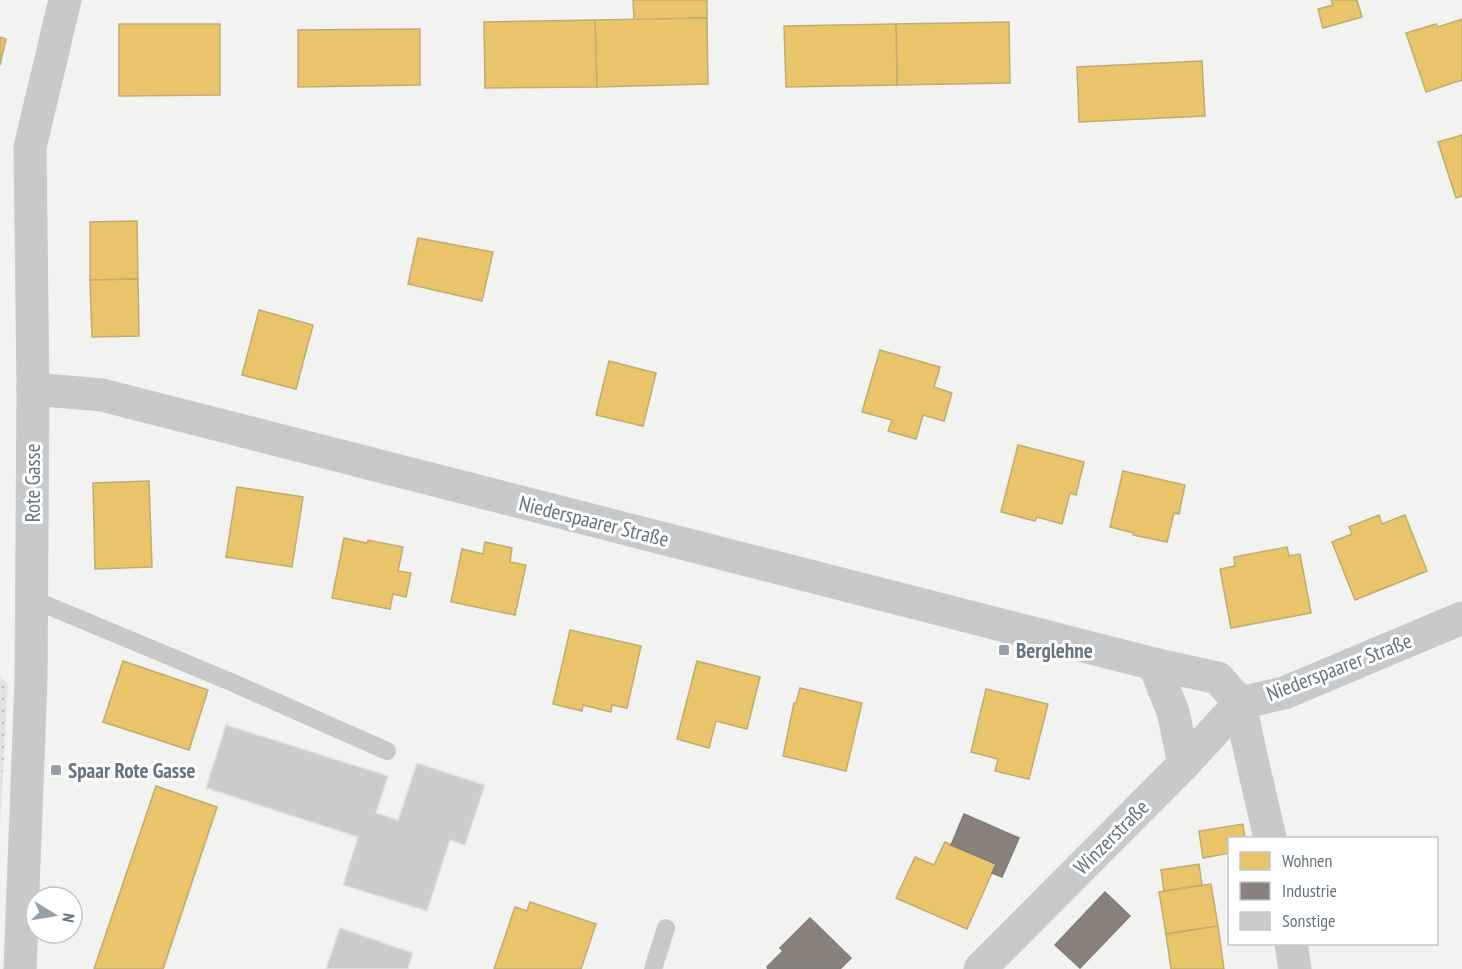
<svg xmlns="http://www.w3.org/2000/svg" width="1462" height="969" viewBox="0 0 1462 969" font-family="'PT Sans Narrow',sans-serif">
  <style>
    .garden { fill: url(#garden-dots) }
    .homes { fill: #e9c46a; stroke: #c1ac70; stroke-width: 1.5 }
    .industry { fill: #8a817c; stroke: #7f7d7d; stroke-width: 1.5 }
    .building { fill: #cbcccc; stroke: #e1e1e0; stroke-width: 1.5 }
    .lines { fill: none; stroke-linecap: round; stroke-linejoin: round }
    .service { stroke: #c8c9ca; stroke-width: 18 }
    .minor { stroke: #c8c9ca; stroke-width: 33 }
    .poi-dot { fill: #96a0a6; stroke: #fff; stroke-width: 2 }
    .labels { text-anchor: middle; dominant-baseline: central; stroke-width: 6; stroke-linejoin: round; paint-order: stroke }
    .street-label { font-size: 21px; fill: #65747e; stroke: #fff }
    .poi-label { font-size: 21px; font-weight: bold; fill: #65747e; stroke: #fff; text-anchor: start }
  </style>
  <defs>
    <pattern id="garden-dots" width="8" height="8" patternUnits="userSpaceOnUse" patternTransform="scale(1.5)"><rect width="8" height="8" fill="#e2e5df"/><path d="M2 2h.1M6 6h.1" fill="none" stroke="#bbbeba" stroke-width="1.8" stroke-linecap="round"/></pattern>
  </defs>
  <rect width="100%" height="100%" fill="#f2f2f1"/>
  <!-- garden -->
  <path class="garden" d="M0 676 8 684 0 826Z"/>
  <!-- homes -->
  <g class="homes">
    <path d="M633 0H707V18L634 20Z"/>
    <path d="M1331 0H1357L1362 17 1323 28 1318 9 1333 5Z"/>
    <path d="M707 18 708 84 597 87 595 20Z"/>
    <path d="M1462 19V80L1426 92 1406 33 1436 24 1438 27Z"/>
    <path d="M595 20 597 87 485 88 484 22Z"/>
    <path d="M1009 22 1010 83 897 85 896 24Z"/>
    <path d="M119 24H220V95L119 96Z"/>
    <path d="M896 24 897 85 786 87 784 26Z"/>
    <path d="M420 29V85L298 87V30Z"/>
    <path d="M0 37 6 39 0 65Z"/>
    <path d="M1202 61 1205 116 1079 122 1077 67Z"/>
    <path d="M1462 135V196L1456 198 1438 142Z"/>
    <path d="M137 221 138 279 90 280V222Z"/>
    <path d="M418 238 493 252 482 301 408 284Z"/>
    <path d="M138 279 139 336 92 337 90 280Z"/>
    <path d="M259 310 313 325 296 389 242 375Z"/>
    <path d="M880 350 940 367 934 387 952 393 944 421 923 415 916 439 888 431 892 420 862 412Z"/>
    <path d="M609 361 656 373 643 426 596 415Z"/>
    <path d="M1018 445 1084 462 1076 495 1070 493 1062 524 1037 517 1035 521 1001 512Z"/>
    <path d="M1123 471 1185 485 1179 514 1174 513 1167 542 1133 535 1134 533 1110 527Z"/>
    <path d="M149 481 152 567 95 569 93 483Z"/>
    <path d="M237 487 303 497 292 567 226 557Z"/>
    <path d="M1379 515 1382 524 1405 515 1427 571 1355 600 1332 542 1352 534 1349 527Z"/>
    <path d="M344 538 367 543 368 540 403 547 398 571 411 573 406 597 393 594 390 609 332 598Z"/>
    <path d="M485 542 512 548 510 562 526 565 515 615 451 602 462 549 483 554Z"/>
    <path d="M1287 547 1289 556 1300 554 1311 613 1231 628 1220 569 1235 566 1234 557Z"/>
    <path d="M570 630 641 646 627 708 612 705 611 712 583 705 582 711 553 704Z"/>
    <path d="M123 661 208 690 189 750 103 722Z"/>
    <path d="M697 661 760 677 747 729 716 721 709 748 677 739Z"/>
    <path d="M800 688 862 703 846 771 783 756 794 703H796Z"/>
    <path d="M986 689 1048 704 1029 779 995 771 998 759 971 752Z"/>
    <path d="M156 786 217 807 163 969H94Z"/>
    <path d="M1243 824 1245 838H1230V853L1203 858 1199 831Z"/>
    <path d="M945 842 996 864 967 929 896 898 915 857 934 865Z"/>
    <path d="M1199 864 1202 885 1164 891 1161 870Z"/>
    <path d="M1211 884 1218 926 1166 934 1159 892Z"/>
    <path d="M530 902 596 924 581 969H494L515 907 527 911Z"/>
    <path d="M1218 926 1224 969H1171L1166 934Z"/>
  </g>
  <!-- industry -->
  <g class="industry">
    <path d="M964 814 1019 838 1002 877 992 873 996 864 951 845Z"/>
    <path d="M1105 892 1130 916 1080 968 1055 945Z"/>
    <path d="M810 918 851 958 840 969H768L767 967 783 951 780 948Z"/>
  </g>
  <!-- building -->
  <g class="building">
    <path d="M226 725 388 776 376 813 398 820 417 763 485 785 465 845 450 840 427 911 343 885 358 837 206 788Z"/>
    <path d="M340 928 413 953 408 969H326Z"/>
  </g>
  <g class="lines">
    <!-- service -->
    <g class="service">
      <path d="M32 599 231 682 387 751"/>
      <path d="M653 969 666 928"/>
    </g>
    <!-- minor -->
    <g class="minor">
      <path d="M33 389 102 395 1154 664 1218 678 1240 703"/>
      <path d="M1154 664 1173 712 1184 764"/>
      <path d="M1240 703 1284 693 1462 618"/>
      <path d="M1240 703 1247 738 1270 838"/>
      <path d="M1291 944 1295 969"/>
      <path d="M20 969 31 680 33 389 30 147 65 0"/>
      <path d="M980 969 1184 764 1240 703"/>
    </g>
  </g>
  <!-- markers -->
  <g class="poi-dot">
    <rect x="998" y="644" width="12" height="12" rx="3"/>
    <rect x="50" y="764" width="12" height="12" rx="3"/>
  </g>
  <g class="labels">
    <!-- street labels -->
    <g class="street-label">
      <text transform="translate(32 483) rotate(-90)">Rote Gasse</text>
      <text transform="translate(594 521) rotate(14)">Niederspaarer Straße</text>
      <text transform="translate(1339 667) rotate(-21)">Niederspaarer Straße</text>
      <text transform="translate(1111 837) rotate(-45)">Winzerstraße</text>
    </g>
    <!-- poi labels -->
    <g class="poi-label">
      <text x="1016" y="650">Berglehne</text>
      <text x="68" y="770">Spaar Rote Gasse</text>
    </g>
  </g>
  <!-- legend -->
  <rect x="1228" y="837" width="210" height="108" fill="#ffffff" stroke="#c1c7cb" stroke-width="1.5"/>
  <rect x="1240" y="852" width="30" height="18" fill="#e9c46a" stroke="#c1c7cb" stroke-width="1.5"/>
  <text x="1282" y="867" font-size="18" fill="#65747e">Wohnen</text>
  <rect x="1240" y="882" width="30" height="18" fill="#8a817c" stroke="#c1c7cb" stroke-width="1.5"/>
  <text x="1282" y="897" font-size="18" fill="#65747e">Industrie</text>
  <rect x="1240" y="912" width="30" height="18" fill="#cbcccc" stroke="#c1c7cb" stroke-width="1.5"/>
  <text x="1282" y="927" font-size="18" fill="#65747e">Sonstige</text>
  <!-- north arrow -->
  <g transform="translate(54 915) rotate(101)"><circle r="28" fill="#ffffff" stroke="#c1c7cb" stroke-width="1.5"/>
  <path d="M0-4.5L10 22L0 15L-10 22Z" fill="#96a0a6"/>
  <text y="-9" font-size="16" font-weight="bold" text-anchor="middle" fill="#65747e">N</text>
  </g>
</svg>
